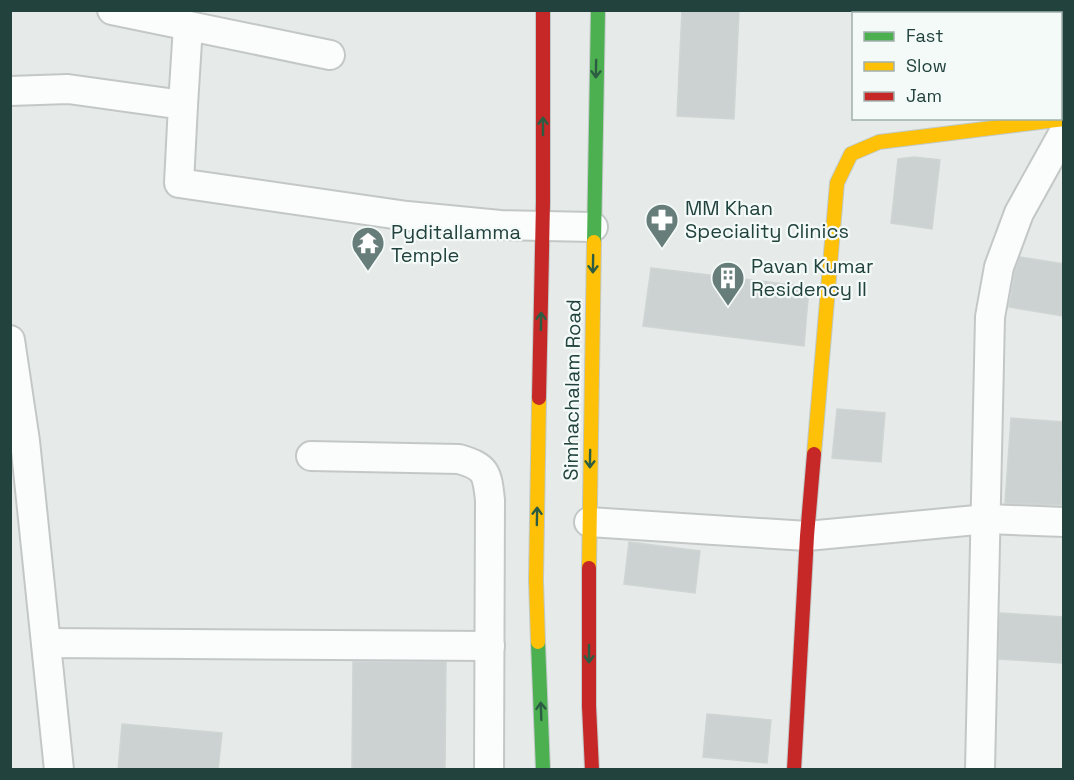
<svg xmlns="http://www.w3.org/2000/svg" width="1074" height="780" viewBox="0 0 1074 780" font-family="'Space Grotesk',sans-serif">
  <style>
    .building { fill: #ccd2d1; stroke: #ced5d3; stroke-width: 1.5 }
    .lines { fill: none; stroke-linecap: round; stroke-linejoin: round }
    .street-casing { stroke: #c3c8c7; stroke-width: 32 }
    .fast-casing { stroke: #c1c9c7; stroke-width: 16 }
    .slow-casing { stroke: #c1c9c7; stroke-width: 16 }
    .jam-casing { stroke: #c1c9c7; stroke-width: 16 }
    .street { stroke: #fbfcfc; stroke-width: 28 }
    .fast { stroke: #4caf50; stroke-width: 14 }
    .slow { stroke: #ffc107; stroke-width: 14 }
    .jam { stroke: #c62828; stroke-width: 14 }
    .oneway { stroke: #2c5d42 }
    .labels { text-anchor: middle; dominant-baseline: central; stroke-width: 4.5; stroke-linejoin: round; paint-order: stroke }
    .poi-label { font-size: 20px; fill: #21423d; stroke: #f4faf8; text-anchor: start }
    .street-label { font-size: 20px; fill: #21423d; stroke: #f4faf8 }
  </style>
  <rect width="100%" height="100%" fill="#e6ebea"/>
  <!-- building -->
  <g class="building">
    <path d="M682 10H739L734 119 677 116Z"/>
    <path d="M914 157 940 160 932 229 891 223 898 159Z"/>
    <path d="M1020 257 1064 264V316L1009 307 1015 271Z"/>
    <path d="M651 268 809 287 804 346 643 326Z"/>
    <path d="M837 409 885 413 881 462 832 458Z"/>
    <path d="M1011 418 1064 422 1061 505 1005 503Z"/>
    <path d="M629 542 700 551 695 593 624 584Z"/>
    <path d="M1000 613 1064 617 1061 663 999 659Z"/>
    <path d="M353 662H446L445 770H352Z"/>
    <path d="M707 714 771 720 767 763 703 757Z"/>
    <path d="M122 724 222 733 218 770H118Z"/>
  </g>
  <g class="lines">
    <!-- street casing -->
    <g class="street-casing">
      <g id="street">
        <path d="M112 10 330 55"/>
        <path d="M10 91 68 89 183 105 179 183 407 216 500 225 593 227"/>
        <path d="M183 105 188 26"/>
        <path d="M10 340 25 441 59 770"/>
        <path d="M311 456 459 459C486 467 487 472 490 500L489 770"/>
        <path d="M589 522 807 536 987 519 1064 522"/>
        <path d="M46 643 490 646"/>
        <path d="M980 770 990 317 999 267 1019 213 1064 132"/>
      </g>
    </g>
    <!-- fast casing -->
    <g class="fast-casing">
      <g id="fast">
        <path d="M594 242 598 10"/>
        <path d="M538 642 543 770"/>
      </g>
    </g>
    <!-- slow casing -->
    <g class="slow-casing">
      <g id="slow">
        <path d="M814 454 837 183 851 154 879 142 1064 119"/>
        <path d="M589 568 594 242"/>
        <path d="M538 642 536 580 539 398"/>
      </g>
    </g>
    <!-- jam casing -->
    <g class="jam-casing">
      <g id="jam">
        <path d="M539 398 543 202V10"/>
        <path d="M589 568V706L592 770"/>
        <path d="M794 770 807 536 814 454"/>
      </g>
    </g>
    <!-- street -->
    <use href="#street" class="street"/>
    <!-- fast -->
    <use href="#fast" class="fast"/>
    <!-- slow -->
    <use href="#slow" class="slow"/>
    <!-- jam -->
    <use href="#jam" class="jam"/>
  </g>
  <!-- one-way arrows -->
  <defs><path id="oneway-shaft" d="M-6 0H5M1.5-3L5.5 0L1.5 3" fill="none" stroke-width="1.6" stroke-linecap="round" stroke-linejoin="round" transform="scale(1.5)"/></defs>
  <g class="oneway">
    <use href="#oneway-shaft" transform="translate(596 69) rotate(91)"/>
    <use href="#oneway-shaft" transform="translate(543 126) rotate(-90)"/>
    <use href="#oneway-shaft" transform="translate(593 264) rotate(91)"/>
    <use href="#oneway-shaft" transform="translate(541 321) rotate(-89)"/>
    <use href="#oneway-shaft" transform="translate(590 459) rotate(91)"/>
    <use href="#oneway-shaft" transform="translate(537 516) rotate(-89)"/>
    <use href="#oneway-shaft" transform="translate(589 654) rotate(90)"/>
    <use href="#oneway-shaft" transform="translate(541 711) rotate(-92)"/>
  </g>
  <!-- icons -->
  <defs>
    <g id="pharmacy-pin" transform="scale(1.725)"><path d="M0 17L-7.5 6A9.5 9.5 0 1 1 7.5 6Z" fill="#667d7a" stroke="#f4faf8"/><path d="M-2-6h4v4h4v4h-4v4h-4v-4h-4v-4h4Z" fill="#fff"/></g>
    <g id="temple-pin" transform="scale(1.725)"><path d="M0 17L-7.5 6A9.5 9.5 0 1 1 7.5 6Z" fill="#667d7a" stroke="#f4faf8"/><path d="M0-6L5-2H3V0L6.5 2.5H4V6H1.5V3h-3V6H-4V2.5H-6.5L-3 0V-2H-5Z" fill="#fff"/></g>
    <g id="building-pin" transform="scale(1.725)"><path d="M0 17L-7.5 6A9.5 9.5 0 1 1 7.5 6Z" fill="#667d7a" stroke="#f4faf8"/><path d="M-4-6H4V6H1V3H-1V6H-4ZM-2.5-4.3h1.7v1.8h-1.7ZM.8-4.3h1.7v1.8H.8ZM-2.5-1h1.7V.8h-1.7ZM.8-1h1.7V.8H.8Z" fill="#fff"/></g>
  </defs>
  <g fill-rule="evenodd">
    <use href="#pharmacy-pin" x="662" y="220"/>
    <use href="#temple-pin" x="368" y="243"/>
    <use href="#building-pin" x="728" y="278"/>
  </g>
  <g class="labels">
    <!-- poi labels -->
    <g class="poi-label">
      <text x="685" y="208">MM Khan<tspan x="685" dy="23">Speciality Clinics</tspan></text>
      <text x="391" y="232">Pyditallamma<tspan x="391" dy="23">Temple</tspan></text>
      <text x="751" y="266">Pavan Kumar<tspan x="751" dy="23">Residency II</tspan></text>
    </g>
    <!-- street labels -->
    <g class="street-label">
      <text transform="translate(572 390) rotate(-89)">Simhachalam Road</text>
    </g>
  </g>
  <!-- border -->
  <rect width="1074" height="780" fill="none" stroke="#21423d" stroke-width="24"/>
  <!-- legend -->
  <rect x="852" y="12" width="210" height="108" fill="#f4faf8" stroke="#a0b0ad" stroke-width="1.5"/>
  <rect x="864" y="32" width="30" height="9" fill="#4caf50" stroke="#a0b0ad" stroke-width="1.5"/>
  <text x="906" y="42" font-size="18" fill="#21423d">Fast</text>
  <rect x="864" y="62" width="30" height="9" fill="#ffc107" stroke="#a0b0ad" stroke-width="1.5"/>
  <text x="906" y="72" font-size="18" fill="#21423d">Slow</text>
  <rect x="864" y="92" width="30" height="9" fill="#c62828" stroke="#a0b0ad" stroke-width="1.5"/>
  <text x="906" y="102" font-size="18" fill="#21423d">Jam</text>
</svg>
